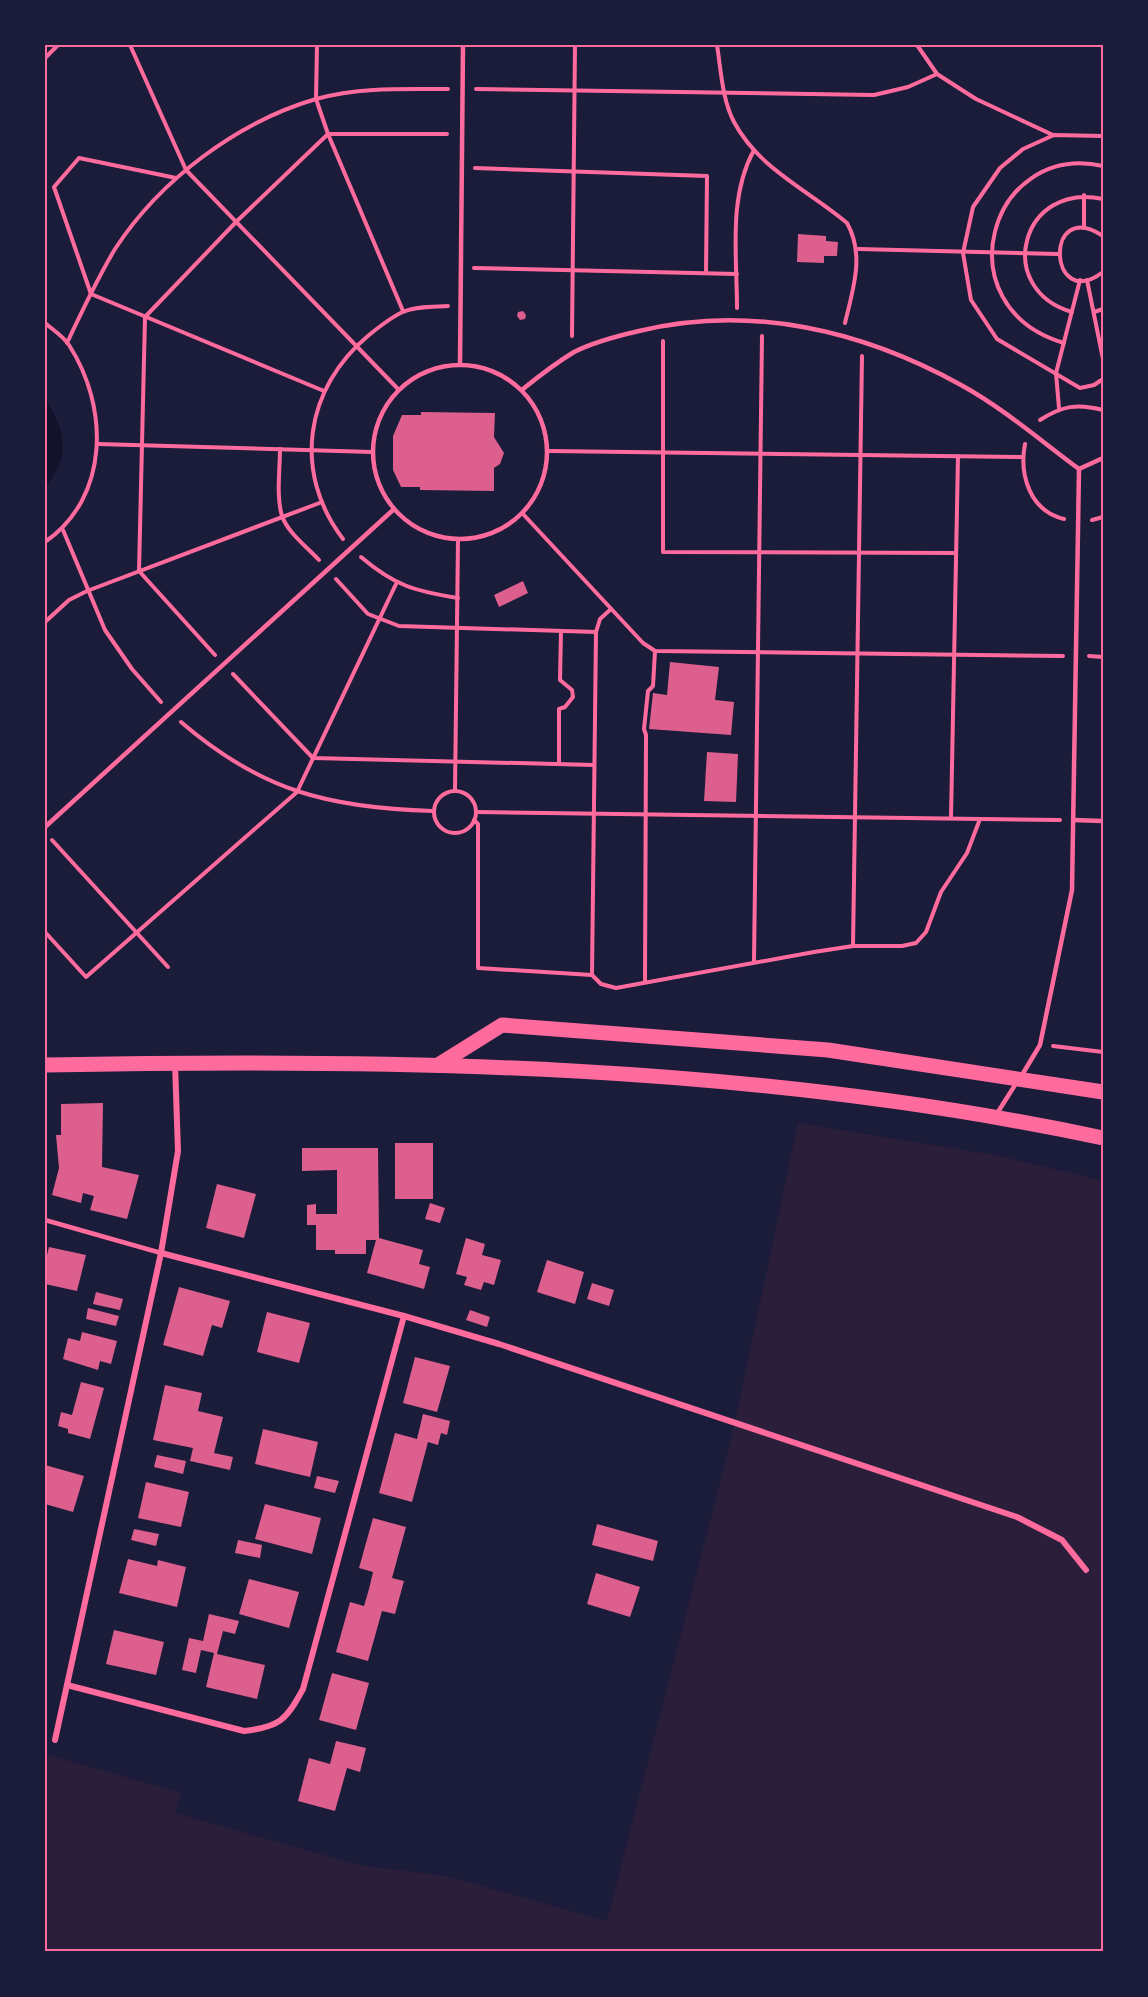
<svg xmlns="http://www.w3.org/2000/svg" width="1148" height="1997" viewBox="0 0 1148 1997" font-family="'Fira Sans',sans-serif">
  <style>
    .green { fill: #2a1e3b }
    .water { fill: #12122b }
    .building { fill: #dd5f8e }
    .lines { fill: none; stroke-linecap: round; stroke-linejoin: round }
    .path { stroke: #ff6b9d; stroke-width: 4 }
    .service { stroke: #ff6b9d; stroke-width: 4.5 }
    .minor { stroke: #ff6b9d; stroke-width: 6 }
    .primary { stroke: #ff6b9d; stroke-width: 15 }
    .neatline { fill: none; stroke: #ff6b9d; stroke-width: 2 }
  </style>
  <rect width="100%" height="100%" fill="#1b1b3a"/>
  <!-- green -->
  <path class="green" d="M798 1123 995 1155 1103 1181V1952H45V1754L181 1793 175 1813 359 1865 446 1876 607 1921 732 1436Z"/>
  <!-- water -->
  <path class="water" d="M45 398C65 429 72 457 45 487Z"/>
  <!-- building -->
  <g class="building">
    <path d="M798 234 826 236V241L838 242 837 256H824V263L797 262Z"/>
    <path d="M523 311 526 315 525 319 520 320 517 316 518 312Z"/>
    <path d="M421 412 495 413 494 437 504 453 500 464 494 468V491L420 490V487H401L393 470V436L402 415H421Z"/>
    <path d="M523 581 528 593 499 607 494 595Z"/>
    <path d="M670 662 719 667 715 700 734 702 731 735 649 729 653 693 667 695Z"/>
    <path d="M707 752 738 754 736 802 704 801Z"/>
    <path d="M103 1103 102 1167 139 1175 127 1219 90 1210 94 1196 83 1193 81 1203 52 1195 59 1168 56 1135H61V1104Z"/>
    <rect x="395" y="1143" width="38" height="56"/>
    <path d="M302 1148H378L379 1238 423 1250 419 1264 430 1267 424 1289 367 1273 376 1240H366V1254H335V1250H316V1225H307V1205L316 1204V1214H337V1170L302 1171Z"/>
    <path d="M217 1184 256 1194 244 1238 206 1228Z"/>
    <path d="M430 1203 445 1208 440 1223 425 1219Z"/>
    <path d="M466 1238 485 1244 482 1255 501 1260 494 1285 484 1282 481 1290 464 1285 467 1277 456 1274Z"/>
    <path d="M49 1247 86 1255 77 1291 45 1284V1263Z"/>
    <path d="M547 1260 584 1272 575 1304 537 1292Z"/>
    <path d="M592 1283 614 1290 609 1306 587 1299Z"/>
    <path d="M179 1287 230 1301 222 1328 212 1325 203 1356 163 1345Z"/>
    <path d="M96 1292 123 1299 120 1310 93 1304Z"/>
    <path d="M88 1308 119 1316 116 1326 86 1319Z"/>
    <path d="M470 1310 490 1317 487 1327 466 1320Z"/>
    <path d="M267 1312 310 1323 299 1363 257 1352Z"/>
    <path d="M82 1332 117 1341 111 1364 100 1361 98 1370 63 1359 68 1338 80 1341Z"/>
    <path d="M415 1357 450 1366 437 1412 403 1403Z"/>
    <path d="M81 1382 104 1388 90 1439 68 1433V1429L58 1426 61 1412 72 1415Z"/>
    <path d="M165 1385 202 1393 198 1411 223 1417 214 1453 233 1457 230 1470 190 1461 193 1448 153 1440Z"/>
    <path d="M423 1414 450 1421 447 1435 441 1433 438 1445 428 1442 412 1502 379 1493 395 1433 417 1439Z"/>
    <path d="M263 1429 318 1442 310 1477 255 1464Z"/>
    <path d="M157 1455 186 1461 183 1474 154 1467Z"/>
    <path d="M45 1465 84 1476 73 1512 45 1504Z"/>
    <path d="M317 1476 339 1481 335 1493 314 1488Z"/>
    <path d="M146 1482 189 1492 181 1527 138 1518Z"/>
    <path d="M265 1504 321 1518 312 1554 255 1539Z"/>
    <path d="M373 1518 406 1527 392 1578 404 1581 395 1614 382 1611 368 1661 336 1652 350 1602 364 1606 369 1589 373 1572 359 1568Z"/>
    <path d="M597 1524 658 1541 653 1561 592 1545Z"/>
    <path d="M134 1529 159 1534 156 1546 131 1540Z"/>
    <path d="M238 1540 262 1545 260 1558 235 1553Z"/>
    <path d="M128 1559 157 1566 158 1560 186 1567 177 1607 119 1593Z"/>
    <path d="M596 1573 640 1587 630 1617 587 1604Z"/>
    <path d="M249 1579 299 1592 289 1628 239 1614Z"/>
    <path d="M209 1614 239 1621 235 1634 223 1631 217 1654 265 1665 257 1699 206 1687 214 1653 201 1650 196 1673 182 1670 189 1638 203 1641Z"/>
    <path d="M114 1630 164 1642 156 1675 106 1664Z"/>
    <path d="M332 1673 369 1683 356 1730 319 1720Z"/>
    <path d="M336 1741 366 1748 360 1772 347 1768 335 1811 298 1801 309 1758 330 1764Z"/>
  </g>
  <g class="lines">
    <!-- path -->
    <g class="path">
      <path d="M130 45 186 170 398 389"/>
      <path d="M317 45 316 99 328 134 403 311"/>
      <path d="M717 45C721 70 722 99 734 122 759 169 808 190 847 223 865 255 853 289 845 323"/>
      <path d="M917 45 937 74 976 99 1053 135"/>
      <path d="M45 58 58 45"/>
      <path d="M476 89 874 95 908 87 937 74"/>
      <path d="M1103 136 1054 135 1023 149 1000 168 973 207 963 253 971 300 997 339 1080 388 1094 385 1103 379"/>
      <path d="M475 168 707 176 706 273"/>
      <path d="M176 178 79 158 54 187 91 294 324 391"/>
      <path d="M1084 195V228"/>
      <path d="M1103 236C1043 196 1048 314 1103 272"/>
      <path d="M858 249 1058 254"/>
      <path d="M474 268 737 274"/>
      <path d="M1087 280 1103 359"/>
      <path d="M737 308C737 255 728 197 754 150"/>
      <path d="M1072 312C993 289 1021 181 1103 199"/>
      <path d="M1094 312 1103 309"/>
      <path d="M45 323C53 330 63 336 69 345 109 407 110 497 45 542"/>
      <path d="M572 336 575 45"/>
      <path d="M663 341V552L956 553"/>
      <path d="M67 343C82 311 97 279 115 249 160 180 237 122 316 99 359 87 404 89 448 89"/>
      <path d="M1064 343C942 307 989 141 1103 166"/>
      <path d="M1059 408 1056 373 1080 280"/>
      <path d="M1040 420C1062 406 1077 403 1103 410"/>
      <path d="M98 444 372 452"/>
      <path d="M1025 444C1019 475 1030 511 1064 519"/>
      <path d="M280 449C280 470 276 496 282 516 288 533 307 547 319 560"/>
      <path d="M549 451 1023 457"/>
      <path d="M523 514 643 643 655 651 1063 656"/>
      <path d="M1092 520 1103 517"/>
      <path d="M63 530 105 630 132 669 161 702"/>
      <path d="M343 539C292 472 305 388 369 335 379 327 391 317 403 312 416 306 434 307 448 306"/>
      <path d="M361 557C395 586 415 591 458 598"/>
      <path d="M336 579 368 614 399 626 596 632"/>
      <path d="M611 609 600 619 596 632 592 975 601 984 616 988 814 952 853 946H902L916 943 926 932 941 892 967 853 980 819"/>
      <path d="M45 622 69 600 87 591 322 502"/>
      <path d="M215 655 139 571 145 317 236 222 328 134H447"/>
      <path d="M1089 656 1103 657"/>
      <path d="M233 674 313 758 594 765"/>
      <path d="M181 722C261 791 329 808 433 811"/>
      <path d="M559 764V709L565 707 573 697 572 690 560 680 561 631"/>
      <path d="M455 790 458 540"/>
      <circle cx="455" cy="812" r="21"/>
      <path d="M476 812 1060 820"/>
      <path d="M951 818 958 456"/>
      <path d="M474 820 478 824V968L592 975"/>
      <path d="M52 840 168 967"/>
      <path d="M45 932 86 977 297 792 396 584"/>
      <path d="M853 946 862 356"/>
      <path d="M754 961 762 336"/>
      <path d="M645 982 646 735 644 729 648 691 653 686 655 651"/>
      <path d="M1053 1046 1103 1052"/>
    </g>
    <!-- service -->
    <g class="service">
      <path d="M460 364 463 45"/>
      <circle cx="460" cy="452" r="87"/>
      <path d="M523 389C539 376 556 363 574 352 594 342 617 336 639 331 750 304 862 330 961 385 1003 408 1041 441 1079 469"/>
      <path d="M1073 820 1103 821"/>
      <path d="M45 827 393 510"/>
      <path d="M1022 1075 1040 1045 1072 890 1079 469 1103 458"/>
      <path d="M996 1115 1017 1082"/>
      <path d="M45 1220 161 1253"/>
    </g>
    <!-- minor -->
    <g class="minor">
      <path d="M161 1253 404 1316 499 1344 1017 1517 1062 1540 1086 1570"/>
      <path d="M67 1685 244 1731C280 1727 286 1720 303 1689L404 1316"/>
      <path d="M55 1740 161 1253 178 1151 175 1063"/>
    </g>
    <!-- primary -->
    <g class="primary">
      <path d="M45 1065C399 1058 756 1064 1103 1138"/>
      <path d="M438 1065 502 1025 828 1050 1103 1092"/>
    </g>
  </g>
  <!-- border -->
  <rect width="1148" height="1997" fill="none" stroke="#1b1b3a" stroke-width="93"/>
  <rect x="46" y="46" width="1056" height="1904" class="neatline"/>
</svg>
